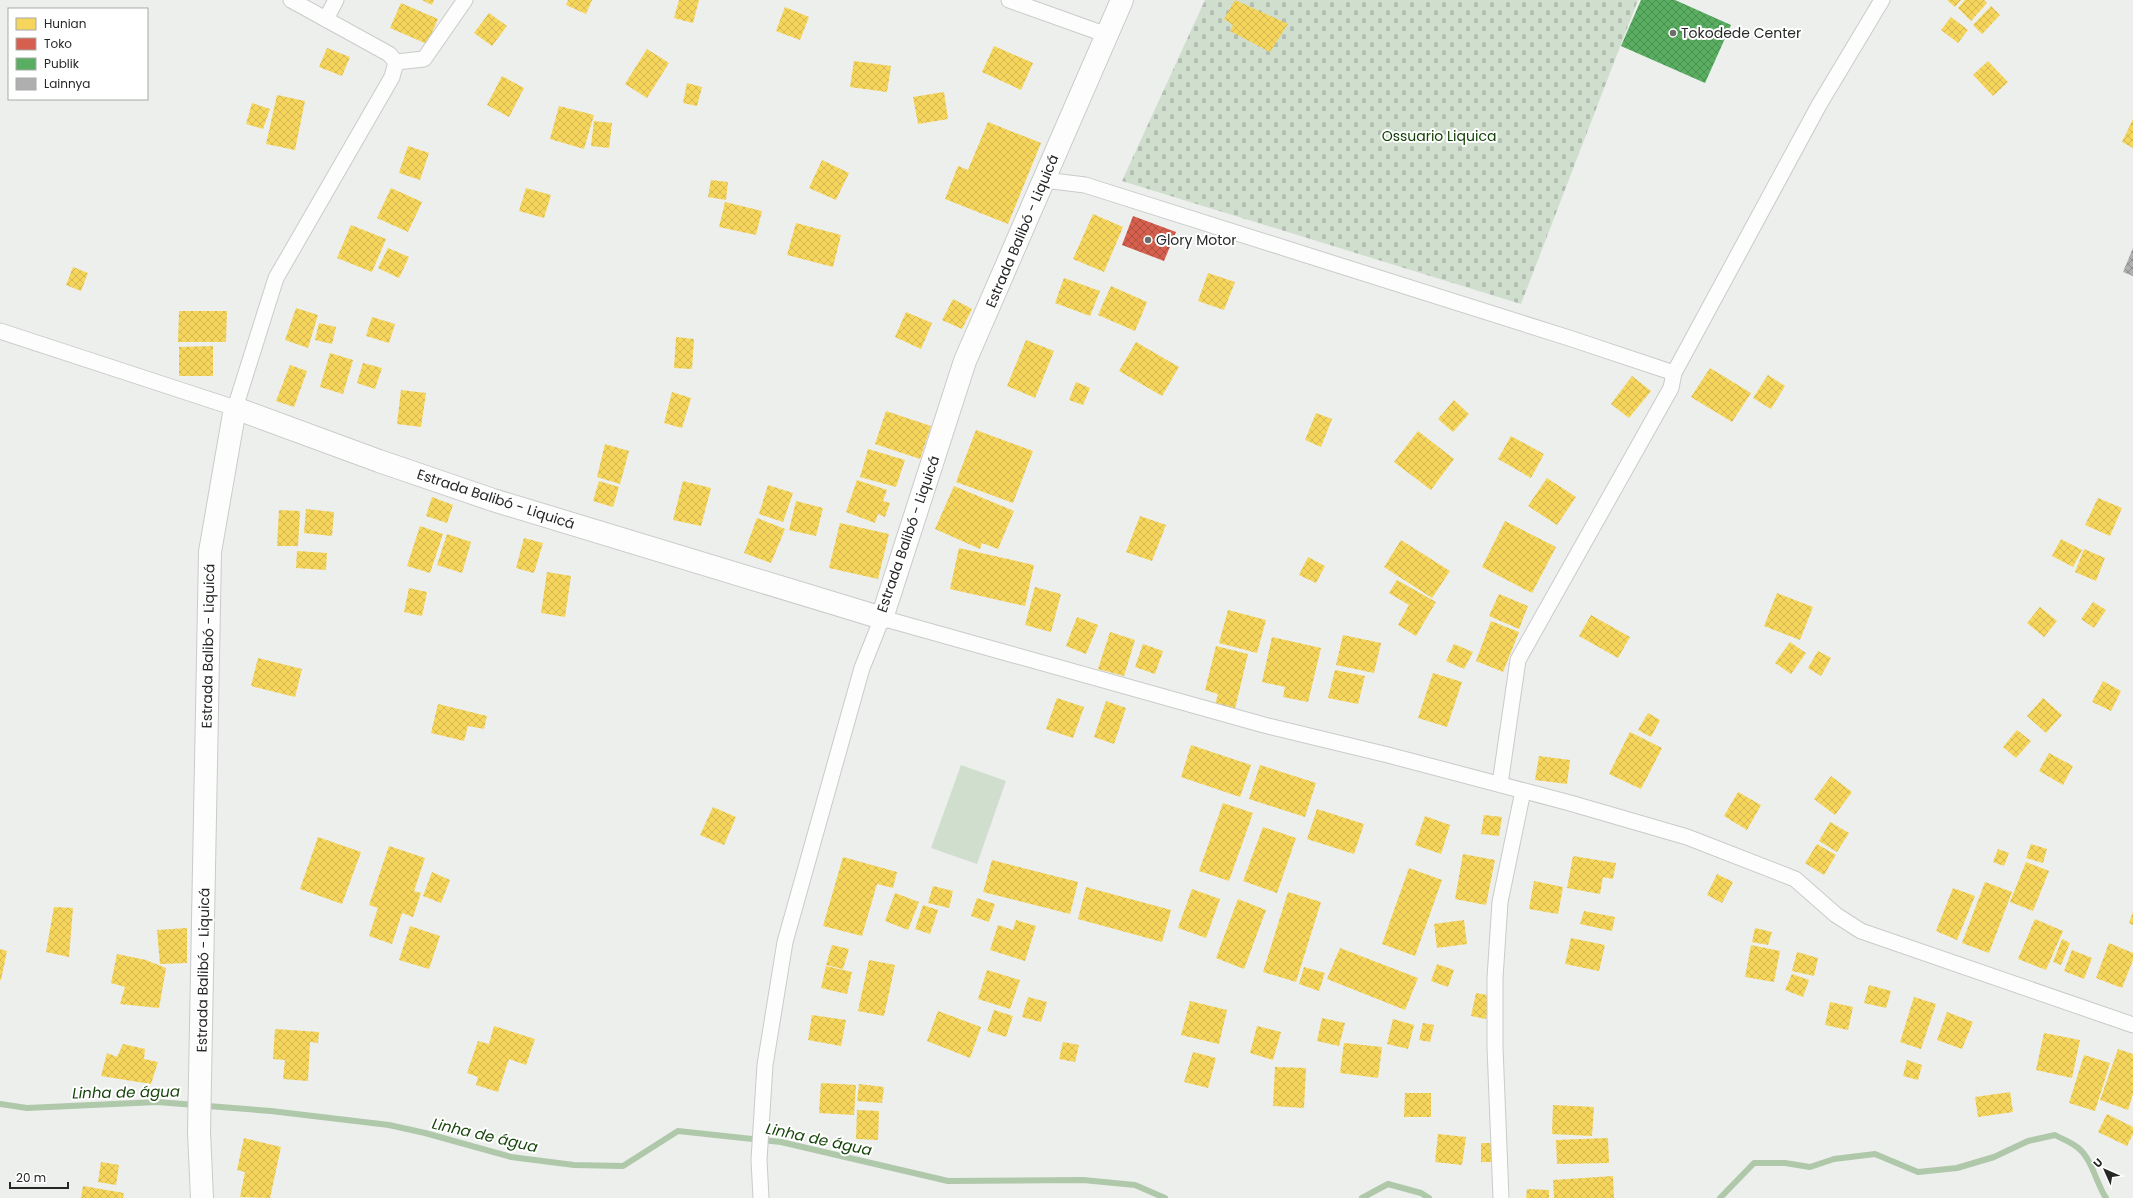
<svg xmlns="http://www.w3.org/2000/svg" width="2133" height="1198" viewBox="0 0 2133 1198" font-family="Poppins,sans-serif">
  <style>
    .green { fill: #d0dece }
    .cemetery { fill: url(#cemetery-stones) }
    .homes { fill: url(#homes-cross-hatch) }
    .shops { fill: url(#shops-cross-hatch) }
    .public { fill: url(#public-cross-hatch) }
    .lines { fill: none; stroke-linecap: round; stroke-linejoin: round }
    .stream { stroke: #afc8aa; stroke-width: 6 }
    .building { fill: url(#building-cross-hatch) }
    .minor-casing { stroke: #c9cbc9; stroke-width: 17 }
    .primary-casing { stroke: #c9cbc9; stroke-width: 24 }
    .minor { stroke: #fcfdfc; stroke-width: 15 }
    .primary { stroke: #fcfdfc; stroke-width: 22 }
    .poi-dot { fill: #6c6e6c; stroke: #fff; stroke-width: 1.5 }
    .labels { text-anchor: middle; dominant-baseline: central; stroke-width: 4; stroke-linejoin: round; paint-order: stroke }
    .poi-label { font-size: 14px; fill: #262826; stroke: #fff; text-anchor: start }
    .park-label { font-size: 14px; fill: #104003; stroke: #fff }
    .street-label { font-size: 14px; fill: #262826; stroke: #fff }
    .water-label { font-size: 15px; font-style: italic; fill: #16460b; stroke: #fff }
  </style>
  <defs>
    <pattern id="cemetery-stones" width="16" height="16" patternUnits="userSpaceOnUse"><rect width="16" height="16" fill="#d0dece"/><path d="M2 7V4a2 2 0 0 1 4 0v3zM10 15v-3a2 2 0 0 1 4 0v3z" fill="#b2beb1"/></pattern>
    <pattern id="homes-cross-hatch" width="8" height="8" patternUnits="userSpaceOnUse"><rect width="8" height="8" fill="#f6d55c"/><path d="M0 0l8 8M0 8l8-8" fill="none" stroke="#d3b750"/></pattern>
    <pattern id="shops-cross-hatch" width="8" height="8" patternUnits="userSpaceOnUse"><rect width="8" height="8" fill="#d6604d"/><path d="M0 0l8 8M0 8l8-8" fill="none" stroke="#ad4f40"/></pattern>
    <pattern id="public-cross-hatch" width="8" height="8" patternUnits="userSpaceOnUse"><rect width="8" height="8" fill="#5aae61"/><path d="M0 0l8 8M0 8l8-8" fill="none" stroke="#4a8e50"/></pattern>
    <pattern id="building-cross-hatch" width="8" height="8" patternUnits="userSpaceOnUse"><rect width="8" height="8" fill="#aeafae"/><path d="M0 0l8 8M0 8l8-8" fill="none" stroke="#8d8e8d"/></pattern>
  </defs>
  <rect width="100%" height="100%" fill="#edefed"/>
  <!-- green -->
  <path class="green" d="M961 765 1006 781 977 864 931 848Z"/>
  <!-- cemetery -->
  <path class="cemetery" d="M1205 0H1638L1521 304 1122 181Z"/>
  <!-- homes -->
  <g class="homes">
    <path d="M422 0H434L432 5Z"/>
    <path d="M568 0H592L586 14 566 5Z"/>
    <path d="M679 0H699L693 23 674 18Z"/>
    <path d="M1235 0 1288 24 1270 52 1230 31 1233 25 1224 19Z"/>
    <path d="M1947 0H1961L1955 7Z"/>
    <path d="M1965 0H1984L1987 3 1971 21 1958 8Z"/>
    <path d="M401 3 438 19 427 44 390 28Z"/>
    <path d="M1991 6 2000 15 1982 34 1973 25Z"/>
    <path d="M785 7 809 17 800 40 776 31Z"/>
    <path d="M489 13 507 26 492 46 474 33Z"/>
    <path d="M1951 17 1968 30 1958 43 1941 30Z"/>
    <path d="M994 46 1033 63 1021 90 982 72Z"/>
    <path d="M327 48 350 57 342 76 319 67Z"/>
    <path d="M647 49 669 63 647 98 625 84Z"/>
    <path d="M854 61 891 66 887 92 850 87Z"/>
    <path d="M1988 61 2008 82 1993 96 1973 75Z"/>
    <path d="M502 76 524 88 509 117 487 105Z"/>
    <path d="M687 83 702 87 697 106 683 103Z"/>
    <path d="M944 92 948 119 918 124 913 97Z"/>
    <path d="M277 95 305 101 295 150 266 144Z"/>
    <path d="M252 103 270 109 263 129 246 124Z"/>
    <path d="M559 106 594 115 584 149 550 139Z"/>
    <path d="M2133 119V148L2122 142Z"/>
    <path d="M594 121 612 123 609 148 591 146Z"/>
    <path d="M988 122 1041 143 1008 224 945 199 958 166 968 170Z"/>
    <path d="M408 146 429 153 420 180 399 173Z"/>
    <path d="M822 160 849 173 836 200 809 188Z"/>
    <path d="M711 180 728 182 726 200 708 197Z"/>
    <path d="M391 188 422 202 408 232 377 218Z"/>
    <path d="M526 188 551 195 544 218 519 211Z"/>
    <path d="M725 202 762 211 756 235 719 227Z"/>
    <path d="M1093 214 1123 227 1104 272 1073 259Z"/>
    <path d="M796 223 841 235 833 267 787 255Z"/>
    <path d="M351 225 386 239 372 272 337 258Z"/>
    <path d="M388 248 409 257 399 278 378 268Z"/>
    <path d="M73 267 88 273 81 291 66 285Z"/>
    <path d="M1208 273 1235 282 1224 310 1198 301Z"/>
    <path d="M1064 278 1100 291 1090 316 1055 303Z"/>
    <path d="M1111 286 1147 302 1135 331 1098 315Z"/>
    <path d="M953 299 972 309 962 329 942 320Z"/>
    <path d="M296 308 318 315 308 348 285 340Z"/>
    <path d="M179 311H227L226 342H178Z"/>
    <path d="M906 312 932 323 921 349 895 337Z"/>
    <path d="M372 317 395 324 389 343 366 336Z"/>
    <path d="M319 323 336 327 332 344 315 340Z"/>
    <path d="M676 337 694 339 692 369 674 368Z"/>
    <path d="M1026 340 1054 351 1035 398 1007 386Z"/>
    <path d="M1136 342 1179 367 1162 396 1119 371Z"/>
    <path d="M213 346V376H179V347Z"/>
    <path d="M330 353 353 360 343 394 320 387Z"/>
    <path d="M363 363 382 368 375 389 357 383Z"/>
    <path d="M290 365 307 371 294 407 276 401Z"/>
    <path d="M1710 368 1751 393 1732 422 1691 397Z"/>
    <path d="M1768 375 1785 386 1771 409 1753 398Z"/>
    <path d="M1632 376 1651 391 1629 418 1611 404Z"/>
    <path d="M1076 382 1090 388 1083 405 1069 400Z"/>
    <path d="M401 390 426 393 421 427 397 424Z"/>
    <path d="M672 392 691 398 682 428 664 423Z"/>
    <path d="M1454 400 1469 414 1453 432 1438 419Z"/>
    <path d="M886 411 931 426 920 459 875 444Z"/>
    <path d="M1316 413 1332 419 1321 447 1305 440Z"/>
    <path d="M976 430 1033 451 1013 503 956 482Z"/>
    <path d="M1418 431 1454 459 1431 490 1394 462Z"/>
    <path d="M1511 436 1544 454 1531 478 1498 459Z"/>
    <path d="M605 444 629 451 620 484 597 477Z"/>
    <path d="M868 449 905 460 896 487 860 477Z"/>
    <path d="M1547 478 1576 497 1557 525 1528 506Z"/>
    <path d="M857 480 887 490 883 501 890 503 885 517 878 514 875 523 846 512Z"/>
    <path d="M599 481 619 487 613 507 593 501Z"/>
    <path d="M683 481 711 488 701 526 673 520Z"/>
    <path d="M768 485 793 493 783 522 759 514Z"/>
    <path d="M954 486 1014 511 998 549 982 543 980 549 935 529Z"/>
    <path d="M432 497 453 505 447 523 426 516Z"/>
    <path d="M2098 498 2122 508 2110 536 2085 525Z"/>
    <path d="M796 501 823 508 816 536 789 530Z"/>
    <path d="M306 509 334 512 332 536 304 533Z"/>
    <path d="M279 510 300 511 298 546H277Z"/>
    <path d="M1140 516 1166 525 1152 561 1126 552Z"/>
    <path d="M757 518 785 529 771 563 744 553Z"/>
    <path d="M1505 521 1556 547 1532 593 1482 567Z"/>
    <path d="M840 523 889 534 878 579 829 568Z"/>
    <path d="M420 526 443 534 430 573 407 566Z"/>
    <path d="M447 534 471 542 462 573 437 565Z"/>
    <path d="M524 538 543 543 534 573 516 568Z"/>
    <path d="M2061 539 2082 550 2073 567 2052 556Z"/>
    <path d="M1401 540 1450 571 1432 598 1384 567Z"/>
    <path d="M959 548 1034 565 1025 606 950 589Z"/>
    <path d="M2084 549 2105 558 2096 581 2075 572Z"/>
    <path d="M297 551 327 553 326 570 296 568Z"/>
    <path d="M1308 557 1325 566 1316 583 1299 575Z"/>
    <path d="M547 572 571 576 565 617 541 613Z"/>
    <path d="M1397 580 1436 602 1416 636 1398 625 1409 605 1389 593Z"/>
    <path d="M1035 587 1061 594 1051 632 1025 625Z"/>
    <path d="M409 588 427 592 422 616 404 612Z"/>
    <path d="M1777 593 1813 607 1800 640 1764 626Z"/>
    <path d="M1499 594 1528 606 1519 629 1489 616Z"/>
    <path d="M2093 602 2106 610 2094 628 2081 619Z"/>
    <path d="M2040 607 2057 621 2044 637 2027 623Z"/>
    <path d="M1228 610 1266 620 1257 653 1219 643Z"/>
    <path d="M1591 615 1630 637 1618 658 1579 636Z"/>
    <path d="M1077 617 1098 625 1086 654 1066 646Z"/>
    <path d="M1491 621 1519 632 1503 672 1476 661Z"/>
    <path d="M1110 632 1135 640 1124 676 1098 669Z"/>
    <path d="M1343 635 1381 643 1374 673 1336 665Z"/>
    <path d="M1272 637 1321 648 1308 702 1283 697 1285 687 1262 682Z"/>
    <path d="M1790 642 1806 653 1791 674 1775 663Z"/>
    <path d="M1143 644 1163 651 1155 674 1135 667Z"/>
    <path d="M1454 644 1473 652 1464 669 1446 661Z"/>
    <path d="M1216 646 1248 654 1234 713 1214 708 1218 694 1205 690Z"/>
    <path d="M1818 651 1831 658 1821 676 1808 668Z"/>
    <path d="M258 658 302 669 295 697 251 686Z"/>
    <path d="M1335 670 1365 676 1358 704 1328 698Z"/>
    <path d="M1433 673 1462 682 1447 727 1418 718Z"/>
    <path d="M2103 681 2121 691 2111 711 2092 702Z"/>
    <path d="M1057 698 1084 707 1073 738 1046 729Z"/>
    <path d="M2043 698 2062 715 2046 733 2027 716Z"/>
    <path d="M1106 701 1126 708 1114 744 1094 737Z"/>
    <path d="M438 704 487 716 484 729 468 726 464 741 431 733Z"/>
    <path d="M1648 713 1660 720 1651 737 1638 730Z"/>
    <path d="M2017 730 2031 741 2016 758 2003 747Z"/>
    <path d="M1630 732 1662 748 1641 789 1609 774Z"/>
    <path d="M1191 745 1251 765 1240 797 1181 777Z"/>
    <path d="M2049 753 2073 766 2063 785 2039 771Z"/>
    <path d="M1539 756 1570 760 1567 784 1535 780Z"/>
    <path d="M1260 765 1316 783 1305 817 1249 799Z"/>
    <path d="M1831 776 1852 792 1835 815 1814 799Z"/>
    <path d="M1738 792 1761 805 1747 830 1724 816Z"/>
    <path d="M1223 803 1253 813 1229 881 1199 871Z"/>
    <path d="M713 807 736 817 724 845 700 835Z"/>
    <path d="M1317 809 1364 824 1354 854 1307 839Z"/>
    <path d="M1484 815 1502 817 1499 836 1481 834Z"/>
    <path d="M1425 816 1450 825 1441 854 1415 845Z"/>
    <path d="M1830 822 1849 833 1837 852 1819 841Z"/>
    <path d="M1263 827 1296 838 1277 893 1243 881Z"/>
    <path d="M318 837 361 852 342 904 300 889Z"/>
    <path d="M1817 844 1836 855 1824 875 1805 863Z"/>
    <path d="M2031 844 2047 849 2043 863 2026 858Z"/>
    <path d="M389 846 425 858 414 891 421 893 413 917 402 913 392 944 369 936 378 908 369 905Z"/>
    <path d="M1998 849 2009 853 2004 866 1993 862Z"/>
    <path d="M1463 854 1495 860 1486 905 1455 899Z"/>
    <path d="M1573 856 1616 863 1613 879 1603 877 1600 894 1567 888Z"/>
    <path d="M843 857 897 872 893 888 877 884 862 936 823 926Z"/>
    <path d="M992 860 1078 882 1070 914 983 892Z"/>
    <path d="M2026 862 2049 871 2033 911 2010 902Z"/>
    <path d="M1409 868 1442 880 1415 956 1382 944Z"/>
    <path d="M432 872 450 880 441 903 423 896Z"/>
    <path d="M1717 874 1733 882 1722 903 1707 895Z"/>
    <path d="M1534 881 1563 887 1558 914 1529 909Z"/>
    <path d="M1985 882 2012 892 1989 953 1962 943Z"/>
    <path d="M933 886 953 891 949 908 928 903Z"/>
    <path d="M1086 887 1171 910 1162 942 1078 919Z"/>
    <path d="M1953 888 1975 896 1957 940 1936 931Z"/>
    <path d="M1192 889 1220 899 1206 938 1178 928Z"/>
    <path d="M1288 892 1321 902 1296 982 1263 972Z"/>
    <path d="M895 893 919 902 908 930 885 921Z"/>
    <path d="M977 898 995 904 989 922 971 916Z"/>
    <path d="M1238 899 1266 910 1244 969 1216 958Z"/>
    <path d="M923 905 938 910 930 934 915 929Z"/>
    <path d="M54 907 73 908 69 957 46 952Z"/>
    <path d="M1584 911 1615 917 1612 931 1580 924Z"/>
    <path d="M2133 912V925L2129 923Z"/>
    <path d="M2035 919 2063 931 2046 970 2018 959Z"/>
    <path d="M1016 920 1036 926 1025 961 990 950 998 925 1013 930Z"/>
    <path d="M1464 920 1467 944 1437 948 1434 924Z"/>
    <path d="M410 926 440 936 429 969 399 960Z"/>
    <path d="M187 928V963L160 964 157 930Z"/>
    <path d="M1755 928 1772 932 1768 945 1752 942Z"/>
    <path d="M1571 938 1605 945 1599 971 1565 964Z"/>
    <path d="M2062 939 2070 943 2061 965 2053 962Z"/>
    <path d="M2109 943 2133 953V960L2122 988 2096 978Z"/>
    <path d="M832 945 849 949 843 969 826 965Z"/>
    <path d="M1751 945 1780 951 1774 982 1745 977Z"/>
    <path d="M1340 948 1418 978 1405 1010 1327 979Z"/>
    <path d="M0 949 7 951 1 980H0Z"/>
    <path d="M2072 950 2092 958 2084 979 2064 971Z"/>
    <path d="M1797 952 1818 958 1814 976 1792 971Z"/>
    <path d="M117 954 146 960 166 968 159 1008 120 1004 125 987 111 983Z"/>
    <path d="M869 960 895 965 884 1016 858 1011Z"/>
    <path d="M1437 964 1454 970 1448 987 1431 981Z"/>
    <path d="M826 966 852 972 847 994 821 988Z"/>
    <path d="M1304 967 1325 973 1319 991 1299 984Z"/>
    <path d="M987 970 1020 980 1010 1009 978 999Z"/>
    <path d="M1792 974 1809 980 1803 997 1785 990Z"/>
    <path d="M1869 985 1891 991 1886 1008 1864 1003Z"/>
    <path d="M1476 993 1492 996 1486 1019 1471 1016Z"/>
    <path d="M1028 997 1047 1002 1041 1022 1022 1017Z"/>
    <path d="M1914 997 1936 1004 1921 1049 1900 1042Z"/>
    <path d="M1190 1001 1227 1010 1219 1044 1181 1035Z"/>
    <path d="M1830 1002 1853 1007 1848 1030 1825 1025Z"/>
    <path d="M994 1010 1013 1016 1006 1037 987 1031Z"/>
    <path d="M938 1011 981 1027 970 1058 927 1041Z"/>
    <path d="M1947 1012 1973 1022 1962 1049 1937 1040Z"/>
    <path d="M812 1015 846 1020 841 1046 808 1040Z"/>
    <path d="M1322 1018 1345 1023 1339 1046 1317 1041Z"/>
    <path d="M1393 1019 1414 1025 1408 1049 1387 1044Z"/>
    <path d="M1423 1023 1434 1025 1430 1042 1419 1040Z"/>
    <path d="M494 1026 535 1039 526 1065 509 1059 498 1092 476 1085 478 1077 467 1073 478 1041 489 1044Z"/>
    <path d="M1257 1026 1281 1032 1273 1060 1250 1053Z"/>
    <path d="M275 1029 319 1032 318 1043 310 1042 308 1081 283 1079 285 1060 273 1059Z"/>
    <path d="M2044 1033 2080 1040 2072 1078 2036 1070Z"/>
    <path d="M1063 1042 1079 1045 1075 1062 1059 1059Z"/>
    <path d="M1344 1043 1382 1047 1378 1078 1340 1073Z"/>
    <path d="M123 1044 145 1049 144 1059 158 1062 151 1084 101 1076 107 1053 117 1057Z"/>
    <path d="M2118 1049 2133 1054V1094L2128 1110 2100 1100Z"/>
    <path d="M1193 1052 1216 1058 1208 1088 1184 1082Z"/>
    <path d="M2084 1055 2110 1063 2095 1111 2069 1103Z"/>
    <path d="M1907 1060 1922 1065 1918 1080 1903 1076Z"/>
    <path d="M1275 1067 1306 1068 1304 1108 1273 1106Z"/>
    <path d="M821 1083 856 1085 854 1115 819 1113Z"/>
    <path d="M859 1084 884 1087 882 1103 857 1101Z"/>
    <path d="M2010 1092 2013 1112 1978 1117 1975 1097Z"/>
    <path d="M1405 1093H1431V1117H1404Z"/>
    <path d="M1553 1105 1594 1107 1592 1136 1552 1134Z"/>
    <path d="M857 1110 879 1111 878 1140 856 1139Z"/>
    <path d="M2107 1114 2133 1127V1134L2127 1146 2098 1132Z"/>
    <path d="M1438 1134 1466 1137 1462 1165 1435 1162Z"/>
    <path d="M244 1138 281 1147 270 1198 240 1197 245 1172 237 1170Z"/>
    <path d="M1608 1138 1609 1163 1557 1164 1556 1140Z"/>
    <path d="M1481 1143H1496L1495 1162H1481Z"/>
    <path d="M101 1162 119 1165 116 1185 98 1182Z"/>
    <path d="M1613 1176 1614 1198H1554L1553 1180Z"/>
    <path d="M83 1186 124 1193 123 1198H81Z"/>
    <path d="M1527 1189 1549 1190V1198H1526Z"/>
  </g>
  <!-- shops -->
  <path class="shops" d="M1133 216 1176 232 1164 261 1122 245Z"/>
  <!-- public -->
  <path class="public" d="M1641 0H1675L1731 25 1705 83 1621 46Z"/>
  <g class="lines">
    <!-- stream -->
    <g class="stream">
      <path d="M0 1104 27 1108 157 1102 271 1111 389 1125 425 1133 511 1157 574 1165 623 1166 678 1131 781 1142 948 1181 1083 1180 1135 1185 1165 1198"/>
      <path d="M1362 1198 1388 1184 1421 1193 1429 1198"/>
      <path d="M1720 1198 1754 1163H1785L1810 1167 1834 1159 1875 1154 1918 1172 1957 1168 1994 1157 2028 1141 2055 1135C2062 1139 2071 1142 2077 1147 2092 1158 2096 1183 2106 1198"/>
    </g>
  </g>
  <!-- building -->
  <path class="building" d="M2133 248V276L2123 272Z"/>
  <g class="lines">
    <!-- minor casing -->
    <g class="minor-casing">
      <g id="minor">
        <path d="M1009 0 1107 35"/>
        <path d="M326 19 336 0"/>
        <path d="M396 62 424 59 465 0"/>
        <path d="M1044 180 1085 185 1569 338 1674 373"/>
        <path d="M0 331 235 408 276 278 392 77 396 62 389 54 291 0"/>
        <path d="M1500 784 1518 660 1671 388 1674 373 1819 105 1882 0"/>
        <path d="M761 1198 759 1160 765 1065 785 942 862 668 882 618 1264 725 1388 755 1570 803 1687 837 1795 879 1836 915 1861 931 2133 1025"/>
        <path d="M1501 1198 1495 1047V978L1500 902 1523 791"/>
      </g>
    </g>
    <!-- primary casing -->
    <g class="primary-casing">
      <path id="primary" d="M202 1198 199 1132 210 552 235 408 379 461 493 500 882 618 965 361 1122 0"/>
    </g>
    <!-- minor -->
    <use href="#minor" class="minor"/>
    <!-- primary -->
    <use href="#primary" class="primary"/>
  </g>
  <!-- markers -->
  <g class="poi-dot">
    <circle cx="1673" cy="33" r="4"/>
    <circle cx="1148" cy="240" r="4"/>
  </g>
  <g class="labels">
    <!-- poi labels -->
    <g class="poi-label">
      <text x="1681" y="33">Tokodede Center</text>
      <text x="1156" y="240">Glory Motor</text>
    </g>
    <!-- park labels -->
    <g class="park-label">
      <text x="1439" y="136">Ossuario Liquica</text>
    </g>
    <!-- street labels -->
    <g class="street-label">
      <text transform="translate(1022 231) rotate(-67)">Estrada Balibó - Liquicá</text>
      <text transform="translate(496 499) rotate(18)">Estrada Balibó - Liquicá</text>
      <text transform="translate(908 534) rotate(-71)">Estrada Balibó - Liquicá</text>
      <text transform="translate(208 646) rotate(-89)">Estrada Balibó - Liquicá</text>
      <text transform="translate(203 970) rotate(-89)">Estrada Balibó - Liquicá</text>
    </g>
    <!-- water labels -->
    <g class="water-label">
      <text transform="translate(126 1092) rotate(-1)">Linha de água</text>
      <text transform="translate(485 1135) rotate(13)">Linha de água</text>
      <text transform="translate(819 1139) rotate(12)">Linha de água</text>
    </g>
  </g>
  <!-- legend -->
  <rect x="8" y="8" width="140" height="92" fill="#ffffff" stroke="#a8a9a8"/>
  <rect x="16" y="18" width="20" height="12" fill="#f6d55c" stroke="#a8a9a8"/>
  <text x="44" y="28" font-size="12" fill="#262826">Hunian</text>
  <rect x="16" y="38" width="20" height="12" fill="#d6604d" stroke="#a8a9a8"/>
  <text x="44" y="48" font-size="12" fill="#262826">Toko</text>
  <rect x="16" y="58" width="20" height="12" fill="#5aae61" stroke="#a8a9a8"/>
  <text x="44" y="68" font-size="12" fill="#262826">Publik</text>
  <rect x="16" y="78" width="20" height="12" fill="#aeafae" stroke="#a8a9a8"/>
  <text x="44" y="88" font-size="12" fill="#262826">Lainnya</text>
  <!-- north arrow -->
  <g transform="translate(2105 1170) rotate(315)" stroke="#ffffff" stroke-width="3" paint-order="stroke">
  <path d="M0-3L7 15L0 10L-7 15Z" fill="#262826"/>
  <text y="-6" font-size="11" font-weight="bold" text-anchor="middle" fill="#262826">U</text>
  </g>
  <!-- scale -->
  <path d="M10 1182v6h58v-6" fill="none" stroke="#262826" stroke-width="2"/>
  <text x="16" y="1182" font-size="12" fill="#262826" stroke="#ffffff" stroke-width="3" paint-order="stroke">20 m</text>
</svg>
